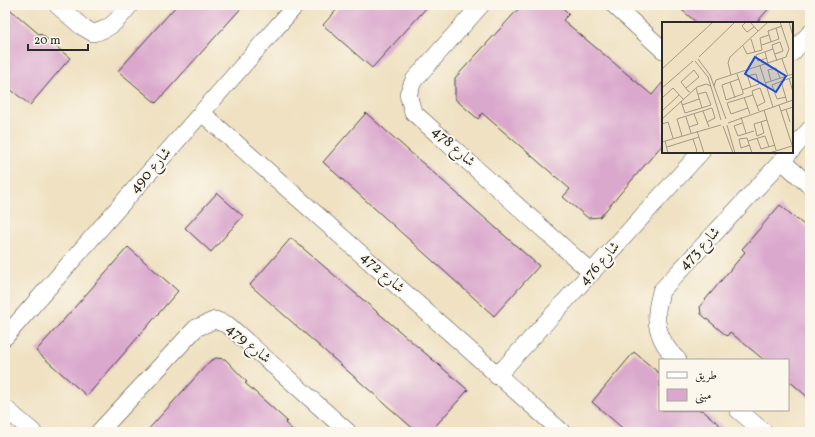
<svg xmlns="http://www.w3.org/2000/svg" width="815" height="437" viewBox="0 0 815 437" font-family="Vollkorn,Amiri,serif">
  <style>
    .building { fill: #daa8cd }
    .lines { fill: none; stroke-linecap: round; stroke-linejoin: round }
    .street-casing { stroke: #484642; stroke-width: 18 }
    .street { stroke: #fff; stroke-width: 17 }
    .labels { text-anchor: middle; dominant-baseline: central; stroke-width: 4; stroke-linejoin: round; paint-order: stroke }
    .street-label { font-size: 15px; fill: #2b2b2b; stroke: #fbf7ec }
    .inset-road { fill: none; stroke: #a19885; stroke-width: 1 }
    .view { fill: #1d4ed8; fill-opacity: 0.15; stroke: #1d4ed8; stroke-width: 2 }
    .inset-edge { fill: none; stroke: #2b2b2b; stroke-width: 2 }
  </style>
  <rect width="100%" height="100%" fill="#fbf7ec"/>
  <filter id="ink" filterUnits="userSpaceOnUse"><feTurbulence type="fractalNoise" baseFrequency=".025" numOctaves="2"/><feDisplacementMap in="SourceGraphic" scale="8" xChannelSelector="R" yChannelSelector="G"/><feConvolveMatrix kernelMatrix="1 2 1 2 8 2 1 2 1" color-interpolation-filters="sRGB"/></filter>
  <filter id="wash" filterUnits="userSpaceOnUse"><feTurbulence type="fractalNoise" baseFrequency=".012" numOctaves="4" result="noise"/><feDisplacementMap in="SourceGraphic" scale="16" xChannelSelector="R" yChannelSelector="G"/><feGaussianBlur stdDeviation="0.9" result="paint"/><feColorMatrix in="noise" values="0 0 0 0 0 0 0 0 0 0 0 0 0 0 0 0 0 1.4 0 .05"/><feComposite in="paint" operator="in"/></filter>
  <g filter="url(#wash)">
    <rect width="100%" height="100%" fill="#efe1c1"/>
    <g id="blocks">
      <!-- building -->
      <g class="building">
        <path d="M5 5 40 35 41 34 70 58 30 105 5 85Z"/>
        <path d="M177 5H244L156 103 118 71Z"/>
        <path d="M341 5H429L372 68 323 25Z"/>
        <path d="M522 5H560L569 14 563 20 652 95 663 82V144L600 217 588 218 563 197 570 189 482 113 478 119 455 99V78Z"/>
        <path d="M676 5H772L756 23H697Z"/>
        <path d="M366 113 539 266 494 316 323 162Z"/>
        <path d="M217 193 243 216 211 252 185 228Z"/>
        <path d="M780 205 810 230V399L788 380V360H764L730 332 727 336 701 314 700 306 745 252 742 249Z"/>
        <path d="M291 238 468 390 430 432H417L250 285Z"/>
        <path d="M128 247 178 291 87 396 36 351Z"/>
        <path d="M634 352 660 374V410H702L728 432H627L592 402Z"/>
        <path d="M216 358 225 359 247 382 245 383 287 421 285 423 295 432H146L210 361Z"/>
      </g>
    </g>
  </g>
  <g filter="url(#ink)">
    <use href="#blocks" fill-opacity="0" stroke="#484642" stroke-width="1"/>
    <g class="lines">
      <!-- street casing -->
      <g class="street-casing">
        <g id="street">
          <path d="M57 5 81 26 93 33C112 29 118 19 130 5"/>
          <path d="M481 5 414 80 408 94 413 112 592 273"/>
          <path d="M614 5 663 50"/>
          <path d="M792 53 810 33"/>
          <path d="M202 113 562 432"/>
          <path d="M792 150 810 129"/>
          <path d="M782 161 810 186"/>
          <path d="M5 337 296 5"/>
          <path d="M678 360C665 349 655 330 657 312 657 305 660 298 661 291L790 152"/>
          <path d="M497 376 701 152"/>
          <path d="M5 408 33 432"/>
          <path d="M738 410 764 432"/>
          <path d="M99 432 196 328 215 320 228 325 348 432"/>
        </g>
      </g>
      <!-- street -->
      <use href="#street" class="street"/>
    </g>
  </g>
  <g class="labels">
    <!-- street labels -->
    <g class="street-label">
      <text transform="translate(453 147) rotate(42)">شارع 478</text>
      <text transform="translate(151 171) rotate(-49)">شارع 490</text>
      <text transform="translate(700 249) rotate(-47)">شارع 473</text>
      <text transform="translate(600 264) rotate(-48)">شارع 476</text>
      <text transform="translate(382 273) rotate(42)">شارع 472</text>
      <text transform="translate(248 344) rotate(40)">شارع 479</text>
    </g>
  </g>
  <!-- overview -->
  <g transform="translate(662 22)">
    <rect width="131" height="131" fill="#efe1c1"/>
    <path class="inset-road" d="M84 0 80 4 85 10 92 5M88 0 96 9M127 0 131 14M89 17 93 30M109 20 106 9 120 4M100 23 117 17 114 6M81 24 85 32 100 28 98 16 107 13M103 30 106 42M113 32 121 29 118 20 110 23 111 27 115 39M37 35 73 0M105 36 96 39 94 33 111 27M36 37 48 53 64 97M120 37 126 54M33 39 46 55 59 98M98 44 111 85M0 47 51 0M84 49 89 65M75 52 81 70V72L64 78 60 63 77 57M69 53 66 41 68 35 106 0M127 56 131 70M109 59 106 48 114 46 118 56M119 59 125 80M68 60 73 76M103 61 131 52M52 64 54 58 124 35 127 27 118 0M0 66 31 39M24 66 37 55 32 48 19 60 26 69 28 70M34 66 40 86M80 68 97 62 94 52 85 54M82 75 88 92M124 75 115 77 110 63 131 55M0 76 11 66 21 77M19 79 23 91 49 83 44 70 36 72M20 83 37 77M117 83 130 123M95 84 103 80 98 66 90 69 91 73 97 89M86 86 69 92 65 81 91 73M124 87 128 100M102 88 114 128M0 89 17 73M41 89 47 105M119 89 131 85M24 95 29 111M79 95 84 111M0 97 35 65 44 62 49 64M99 100 102 111 95 114 92 102 105 98M66 101 131 78M80 101 72 104 76 114 92 109M0 102 6 100 11 116M65 103 73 131M61 104 71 131M27 105 36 102 32 92M35 109 42 131M20 114 15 97 50 86 53 96 45 100M95 116 99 127 113 123M31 117 35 129 33 131M3 119 6 131M86 119 103 114 107 125M0 120 59 103M88 123 79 126 77 117 85 116 90 131M5 125 37 115M107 131 130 124"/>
    <path class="view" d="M93 35 124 54 114 70 83 52Z"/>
    <rect width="131" height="131" class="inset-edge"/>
  </g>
  <!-- margin -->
  <rect width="815" height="437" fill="none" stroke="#fbf7ec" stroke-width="20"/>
  <!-- legend -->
  <rect x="659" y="359" width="130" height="52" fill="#fbf7ec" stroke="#a8a59f"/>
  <rect x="667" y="372" width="20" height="6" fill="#ffffff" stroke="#a8a59f"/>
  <text x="695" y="379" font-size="12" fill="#2b2b2b">طريق</text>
  <rect x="667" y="389" width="20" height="12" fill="#daa8cd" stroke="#a8a59f"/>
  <text x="695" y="399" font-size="12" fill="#2b2b2b">مبنى</text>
  <!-- scale -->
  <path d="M28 44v6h60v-6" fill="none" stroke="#2b2b2b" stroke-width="2"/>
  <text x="34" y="44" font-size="12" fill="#2b2b2b" stroke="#fbf7ec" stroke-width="3" paint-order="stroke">20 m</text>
</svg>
